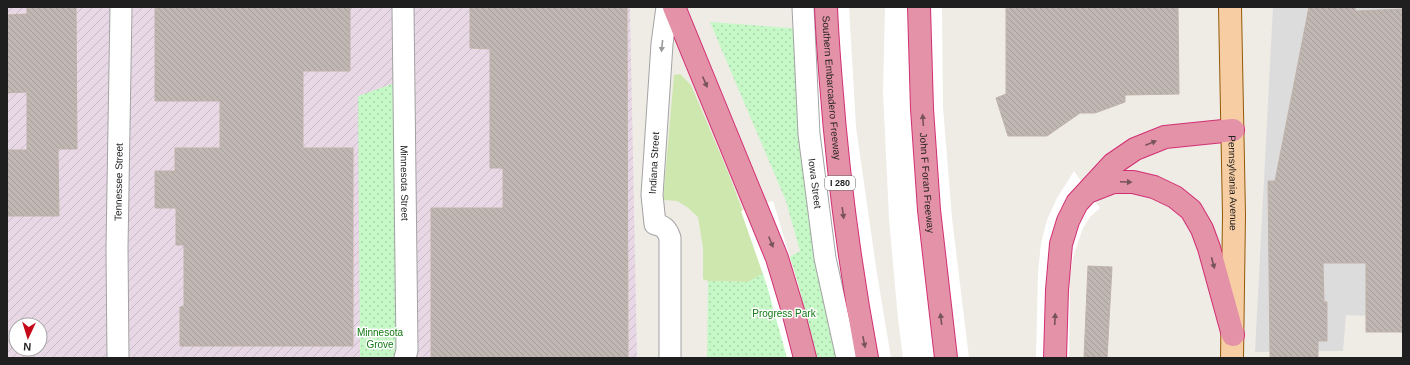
<svg xmlns="http://www.w3.org/2000/svg" width="1410" height="365" viewBox="0 0 1410 365" font-family="Helvetica,sans-serif">
  <style>
    .residential { fill: #dddcdc }
    .industrial { fill: url(#industrial-furrows); fill-rule: evenodd }
    .grass { fill: #cee7af }
    .park { fill: url(#park-dots) }
    .pier { fill: #fff }
    .building { fill: url(#building-back-hatch); stroke: #c0b2a9 }
    .lines { fill: none; stroke-linecap: round; stroke-linejoin: round }
    .minor-casing { stroke: #a3a3a3; stroke-width: 23 }
    .major-casing { stroke: #935a08; stroke-width: 24 }
    .highway-casing { stroke: #d22f73; stroke-width: 24 }
    .minor { stroke: #fff; stroke-width: 21 }
    .major { stroke: #f7cda3; stroke-width: 22 }
    .highway { stroke: #e392a7; stroke-width: 22 }
    .oneway { fill: #9a9a9a }
    .oneway2 { fill: #77535c }
    .labels { text-anchor: middle; dominant-baseline: central; stroke-width: 3; stroke-linejoin: round; paint-order: stroke }
    .shield { fill: #fff; stroke: #626262; stroke-width: 1 }
    .shield-label { font-size: 9px; font-weight: bold; fill: #1f1f1f }
    .street-label { font-size: 10px; fill: #1f1f1f; stroke: #fff }
    .park-label { font-size: 10px; fill: #117912; stroke: #fff }
  </style>
  <defs>
    <pattern id="industrial-furrows" width="10" height="10" patternUnits="userSpaceOnUse"><rect width="10" height="10" fill="#e8d8e6"/><path d="M-1 1l2-2M0 10L10 0M9 11l2-2" fill="none" stroke="#c7b9c5"/></pattern>
    <pattern id="park-dots" width="8" height="8" patternUnits="userSpaceOnUse"><rect width="8" height="8" fill="#c6f7c6"/><path d="M2 2h.1M6 6h.1" fill="none" stroke="#aad3aa" stroke-width="1.8" stroke-linecap="round"/></pattern>
    <pattern id="building-back-hatch" width="6" height="6" patternUnits="userSpaceOnUse"><rect width="6" height="6" fill="#c0b7b3"/><path d="M-1 5l2 2M0 0l6 6M5-1l2 2" fill="none" stroke="#a59d9a"/></pattern>
  </defs>
  <rect width="100%" height="100%" fill="#efece6"/>
  <!-- residential -->
  <path class="residential" d="M1273 7H1403V317L1346 315 1343 351 1255 352Z"/>
  <!-- industrial -->
  <path class="industrial" d="M7 7H630L637 358H7ZM16 325H40V349H16Z"/>
  <!-- grass -->
  <path class="grass" d="M680 74 691 85 728 172 766 272 748 282 708 281 703 279V248L698 217 687 207 677 201 663 200 674 75Z"/>
  <!-- park -->
  <g class="park">
    <path d="M710 22 803 29 839 358H707L708 281 748 282 800 251 786 201Z"/>
    <path d="M395 83 398 358H360L358 96Z"/>
  </g>
  <!-- pier -->
  <g class="pier">
    <path d="M796 7H849L856 127 876 267 891 358H838Z"/>
    <path d="M885 7H942L943 107 952 218 969 358H903L898 319 889 219 883 91Z"/>
    <path d="M1074 171 1100 208 1090 217 1083 228 1073 257 1070 276 1069 358H1036L1038 272 1041 243 1047 220 1057 198Z"/>
    <path d="M773 201 799 287 815 358H787L767 286 741 211Z"/>
  </g>
  <!-- building -->
  <g class="building">
    <path d="M27 7H76L77 149H58L59 216H7V150H27V92L7 93V15L27 14Z"/>
    <path d="M155 7H350V71H303V148H353V346H180V307L184 306V245H176V208H155V171H175V148H220V101H155Z"/>
    <path d="M470 7H627L628 358H431V208H503V168H490V49L470 48Z"/>
    <path d="M1006 7H1178L1179 94 1125 95V102L1095 113H1080L1047 136H1008L996 98 1006 94Z"/>
    <path d="M1309 7H1355V11L1403 9V332H1366V263H1323L1324 302H1327V341H1318V358H1270L1268 181H1275Z"/>
    <path d="M1088 266 1112 267 1107 358H1084Z"/>
  </g>
  <g class="lines">
    <!-- minor casing -->
    <g class="minor-casing">
      <g id="minor">
        <path id="s1" d="M403 7 407 350 405 358"/>
        <path d="M667 7 662 44 652 195 655 224C664 226 667 229 670 238V358"/>
        <path id="s2" d="M803 7 809 134 825 258 847 358"/>
        <path id="s3" d="M118 358 117 248 121 7"/>
      </g>
    </g>
    <!-- major casing -->
    <g class="major-casing">
      <g id="major">
        <path id="s4" d="M1230 7 1234 215 1232 358"/>
      </g>
    </g>
    <!-- highway casing -->
    <g class="highway-casing">
      <g id="highway">
        <path d="M674 7 777 258 793 311 805 358"/>
        <path id="s5" d="M826 7C827 32 829 58 831 83 838 176 850 267 867 358"/>
        <path id="s6" d="M919 7 922 109 929 210 946 358"/>
        <path d="M1090 191 1113 182H1133L1154 187 1175 197 1191 210 1202 229 1209 248 1233 335"/>
        <path d="M1055 358 1057 290 1061 244 1068 221 1077 203 1113 164 1135 149 1165 137 1233 130"/>
      </g>
    </g>
    <!-- minor -->
    <use href="#minor" class="minor"/>
    <!-- major -->
    <use href="#major" class="major"/>
    <!-- highway -->
    <use href="#highway" class="highway"/>
  </g>
  <!-- one-way arrows -->
  <defs><path id="oneway-solid" d="M-6-.8H1V-3.2L6.5 0L1 3.2V.8H-6Z"/></defs>
  <use class="oneway" href="#oneway-solid" transform="translate(662 46) rotate(96)"/>
  <g class="oneway2">
    <use href="#oneway-solid" transform="translate(705 82) rotate(67)"/>
    <use href="#oneway-solid" transform="translate(923 120) rotate(-94)"/>
    <use href="#oneway-solid" transform="translate(1151 143) rotate(-22)"/>
    <use href="#oneway-solid" transform="translate(1126 182) rotate(2)"/>
    <use href="#oneway-solid" transform="translate(843 213) rotate(82)"/>
    <use href="#oneway-solid" transform="translate(771 242) rotate(68)"/>
    <use href="#oneway-solid" transform="translate(1213 263) rotate(75)"/>
    <use href="#oneway-solid" transform="translate(941 319) rotate(-97)"/>
    <use href="#oneway-solid" transform="translate(1055 319) rotate(-87)"/>
    <use href="#oneway-solid" transform="translate(864 342) rotate(79)"/>
  </g>
  <g class="labels">
    <!-- shield labels -->
    <rect class="shield" x="825" y="176" width="30" height="14" rx="3"/>
    <g class="shield-label">
      <text x="840" y="183">I 280</text>
    </g>
    <!-- street labels -->
    <g class="street-label">
      <text stroke="none"><textPath href="#s5" startOffset="81">Southern Embarcadero Freeway</textPath></text>
      <text transform="translate(654 163) rotate(-87)">Indiana Street</text>
      <text stroke="none"><textPath href="#s3" startOffset="176">Tennessee Street</textPath></text>
      <text stroke="none"><textPath href="#s4" startOffset="176">Pennsylvania Avenue</textPath></text>
      <text stroke="none"><textPath href="#s1" startOffset="176">Minnesota Street</textPath></text>
      <text stroke="none"><textPath href="#s6" startOffset="176">John F Foran Freeway</textPath></text>
      <text stroke="none"><textPath href="#s2" startOffset="177">Iowa Street</textPath></text>
    </g>
    <!-- park labels -->
    <g class="park-label">
      <text x="784" y="313">Progress Park</text>
      <text x="380" y="332">Minnesota<tspan x="380" dy="12">Grove</tspan></text>
    </g>
  </g>
  <!-- border -->
  <rect width="1410" height="365" fill="none" stroke="#1f1f1f" stroke-width="16"/>
  <!-- north arrow -->
  <g transform="translate(28 337) rotate(184)"><circle r="19" fill="#ffffff" stroke="#a5a5a5"/>
  <path d="M0-3L7 15L0 10L-7 15Z" fill="#c40a18"/>
  <text y="-6" font-size="11" font-weight="bold" text-anchor="middle" fill="#1f1f1f">N</text>
  </g>
</svg>
